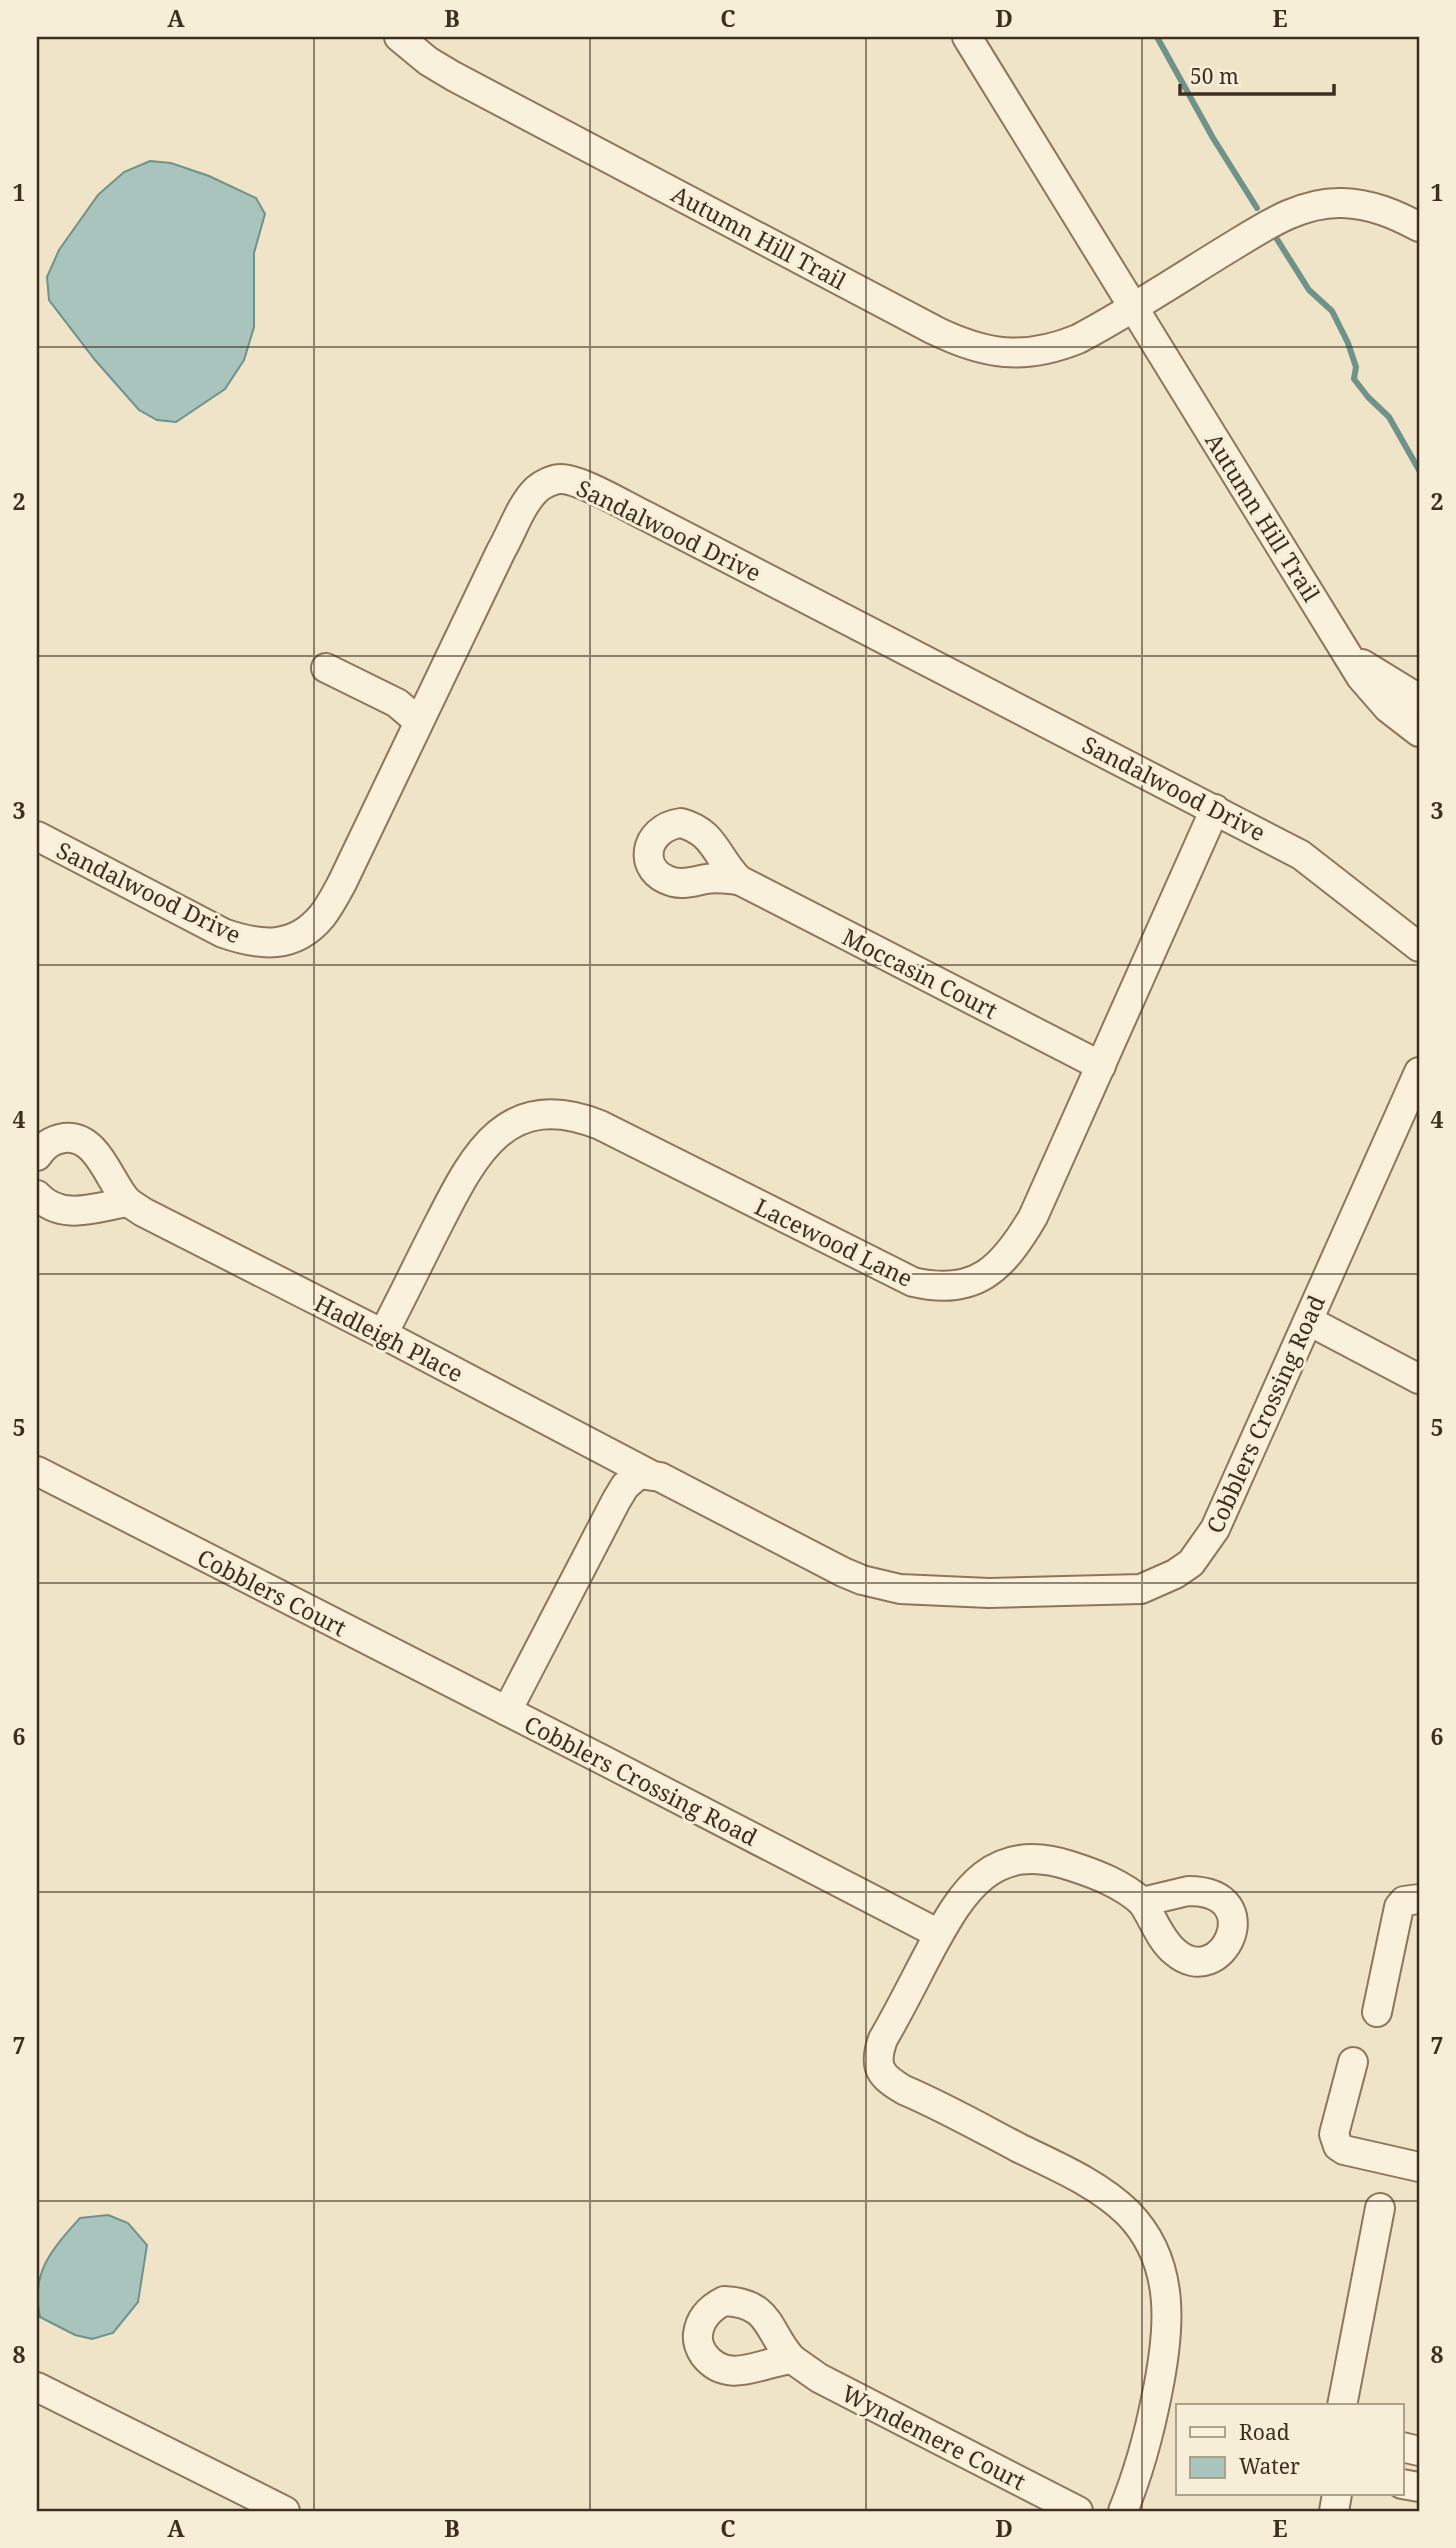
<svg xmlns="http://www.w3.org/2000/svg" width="1456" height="2548" viewBox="0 0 1456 2548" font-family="'Noto Serif',serif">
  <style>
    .water { fill: #a9c4bc; stroke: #6f938a; stroke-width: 2 }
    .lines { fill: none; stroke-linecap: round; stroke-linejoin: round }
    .stream { stroke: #6f938a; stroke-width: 6 }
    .minor-casing { stroke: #8d765c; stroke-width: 32 }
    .minor { stroke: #faf1dc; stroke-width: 28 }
    .grid { fill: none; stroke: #3d2e20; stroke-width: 2; stroke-opacity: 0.55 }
    .labels { text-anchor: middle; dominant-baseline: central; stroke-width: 6; stroke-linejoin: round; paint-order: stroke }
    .street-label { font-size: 23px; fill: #3d2e20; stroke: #f7eed8 }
    .neatline { fill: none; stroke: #3d2e20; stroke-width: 2.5 }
    .grid-label { font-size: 23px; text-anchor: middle; font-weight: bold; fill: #3d2e20 }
  </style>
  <rect width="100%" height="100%" fill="#f0e4c8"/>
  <!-- water -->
  <g class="water">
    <path d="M150 161 171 163 209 176 256 198 265 214 254 253V327L244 360 225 389 176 422 157 420 139 410 95 360 49 300 47 277 59 250 98 195 124 172Z"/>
    <path d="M108 2215 128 2223 147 2245 138 2302 113 2333 92 2339 75 2335 40 2317C30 2273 52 2249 80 2218Z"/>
  </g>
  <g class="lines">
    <!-- stream -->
    <g class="stream">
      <path d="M1157 37 1213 138 1257 208"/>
      <path d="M1275 236 1309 290 1332 311 1348 343 1356 367 1354 379 1368 397 1389 417 1419 470"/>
    </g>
    <!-- minor casing -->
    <g class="minor-casing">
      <g id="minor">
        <path d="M399 37 428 61 453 76 934 330C985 355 1024 361 1078 339 1127 313 1174 282 1221 253 1258 231 1298 201 1343 203 1371 204 1395 214 1419 227"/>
        <path d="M967 37 1361 677 1388 708 1419 732"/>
        <path d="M1362 664 1419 699"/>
        <path d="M326 668 397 703 418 721"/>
        <path d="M681 823C715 832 716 857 739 880 728 879 717 877 706 879 694 881 685 885 673 882 636 872 643 828 681 823Z"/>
        <path d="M37 836 223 933C260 946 294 950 322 916 330 906 336 894 342 883L501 551C512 532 521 504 537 489 543 484 553 479 561 479 581 479 627 507 646 516L1301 855 1419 947"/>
        <path d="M739 880 1101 1066"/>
        <path d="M37 1156C44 1146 51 1140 64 1138 98 1134 109 1182 128 1202 96 1207 62 1222 37 1195"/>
        <path d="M128 1202 143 1212 383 1334 649 1474"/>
        <path d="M1309 1321 1419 1379"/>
        <path d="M383 1334C402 1298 420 1260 439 1223 475 1152 508 1088 600 1125L913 1282C976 1297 1003 1268 1033 1217L1215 809"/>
        <path d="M37 1471 605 1761 939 1934"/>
        <path d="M507 1711 616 1501 625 1486 639 1474 660 1477 843 1572 862 1580 900 1589 989 1593 1141 1589 1175 1574 1191 1563 1215 1529 1419 1072"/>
        <path d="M1188 1891C1271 1891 1222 1993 1175 1952 1160 1940 1153 1918 1142 1902Z"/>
        <path d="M1377 2012 1399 1907 1404 1901 1419 1899"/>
        <path d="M1353 2062 1334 2134 1338 2146 1344 2150 1419 2167"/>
        <path d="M724 2301C772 2303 767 2332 792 2359 761 2362 728 2386 704 2355 700 2349 697 2342 698 2334 700 2318 710 2308 724 2301Z"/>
        <path d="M792 2359 819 2378 1078 2511"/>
        <path d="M37 2387 285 2511"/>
        <path d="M1342 2406 1380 2208"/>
        <path d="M1402 2447 1419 2451"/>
        <path d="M1402 2484 1419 2487"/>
        <path d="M1123 2511C1139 2472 1149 2435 1157 2394 1170 2331 1177 2263 1128 2213 1099 2184 1056 2166 1019 2148 981 2128 944 2107 904 2090 880 2076 873 2067 883 2039 900 2010 915 1979 931 1949 963 1890 993 1840 1071 1866 1096 1874 1122 1884 1142 1902"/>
        <path d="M1334 2511 1337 2494"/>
      </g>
    </g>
    <!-- minor -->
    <use href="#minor" class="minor"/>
  </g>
  <!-- grid -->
  <path class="grid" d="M314 37V2511M590 37V2511M866 37V2511M1142 37V2511M37 347H1419M37 656H1419M37 965H1419M37 1274H1419M37 1583H1419M37 1892H1419M37 2201H1419"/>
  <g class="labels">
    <!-- street labels -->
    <g class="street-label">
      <text transform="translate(759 237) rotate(28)">Autumn Hill Trail</text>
      <text transform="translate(1263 517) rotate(58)">Autumn Hill Trail</text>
      <text transform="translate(669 530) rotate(26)">Sandalwood Drive</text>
      <text transform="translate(1174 788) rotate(27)">Sandalwood Drive</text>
      <text transform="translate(149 892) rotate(26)">Sandalwood Drive</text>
      <text transform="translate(920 973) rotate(27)">Moccasin Court</text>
      <text transform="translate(834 1242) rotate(26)">Lacewood Lane</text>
      <text transform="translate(389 1338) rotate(27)">Hadleigh Place</text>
      <text transform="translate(1265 1414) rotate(-66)">Cobblers Crossing Road</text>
      <text transform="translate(272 1592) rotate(27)">Cobblers Court</text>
      <text transform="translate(641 1780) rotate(27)">Cobblers Crossing Road</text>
      <text transform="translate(934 2437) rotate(27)">Wyndemere Court</text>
    </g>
  </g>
  <!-- border -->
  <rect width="1456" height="2548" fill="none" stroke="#f7eed8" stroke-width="77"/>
  <!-- legend -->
  <rect x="1176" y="2404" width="228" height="91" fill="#f7eed8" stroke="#ada18e" stroke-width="2"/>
  <rect x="1190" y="2427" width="35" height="10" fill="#faf1dc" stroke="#ada18e" stroke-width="2"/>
  <text x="1239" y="2440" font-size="21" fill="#3d2e20">Road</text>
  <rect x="1190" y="2457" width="35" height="21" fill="#a9c4bc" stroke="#ada18e" stroke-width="2"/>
  <text x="1239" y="2474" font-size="21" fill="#3d2e20">Water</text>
  <!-- scale -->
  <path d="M1180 84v10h154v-10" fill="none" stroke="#3d2e20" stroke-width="3.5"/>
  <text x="1190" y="84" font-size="21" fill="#3d2e20" stroke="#f7eed8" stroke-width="5" paint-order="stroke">50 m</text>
  <rect x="38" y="38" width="1380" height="2472" class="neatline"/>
  <g class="grid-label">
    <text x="176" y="27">A</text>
    <text x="452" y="27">B</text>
    <text x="728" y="27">C</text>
    <text x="1004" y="27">D</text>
    <text x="1280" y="27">E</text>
    <text x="19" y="201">1</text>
    <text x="1437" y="201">1</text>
    <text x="19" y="510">2</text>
    <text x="1437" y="510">2</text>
    <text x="19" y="819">3</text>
    <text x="1437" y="819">3</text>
    <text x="19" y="1128">4</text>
    <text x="1437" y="1128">4</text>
    <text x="19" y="1436">5</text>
    <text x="1437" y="1436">5</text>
    <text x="19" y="1745">6</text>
    <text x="1437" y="1745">6</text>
    <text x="19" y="2054">7</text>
    <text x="1437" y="2054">7</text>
    <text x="19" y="2363">8</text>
    <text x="1437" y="2363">8</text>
    <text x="176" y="2537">A</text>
    <text x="452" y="2537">B</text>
    <text x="728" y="2537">C</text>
    <text x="1004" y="2537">D</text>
    <text x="1280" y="2537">E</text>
  </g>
</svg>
